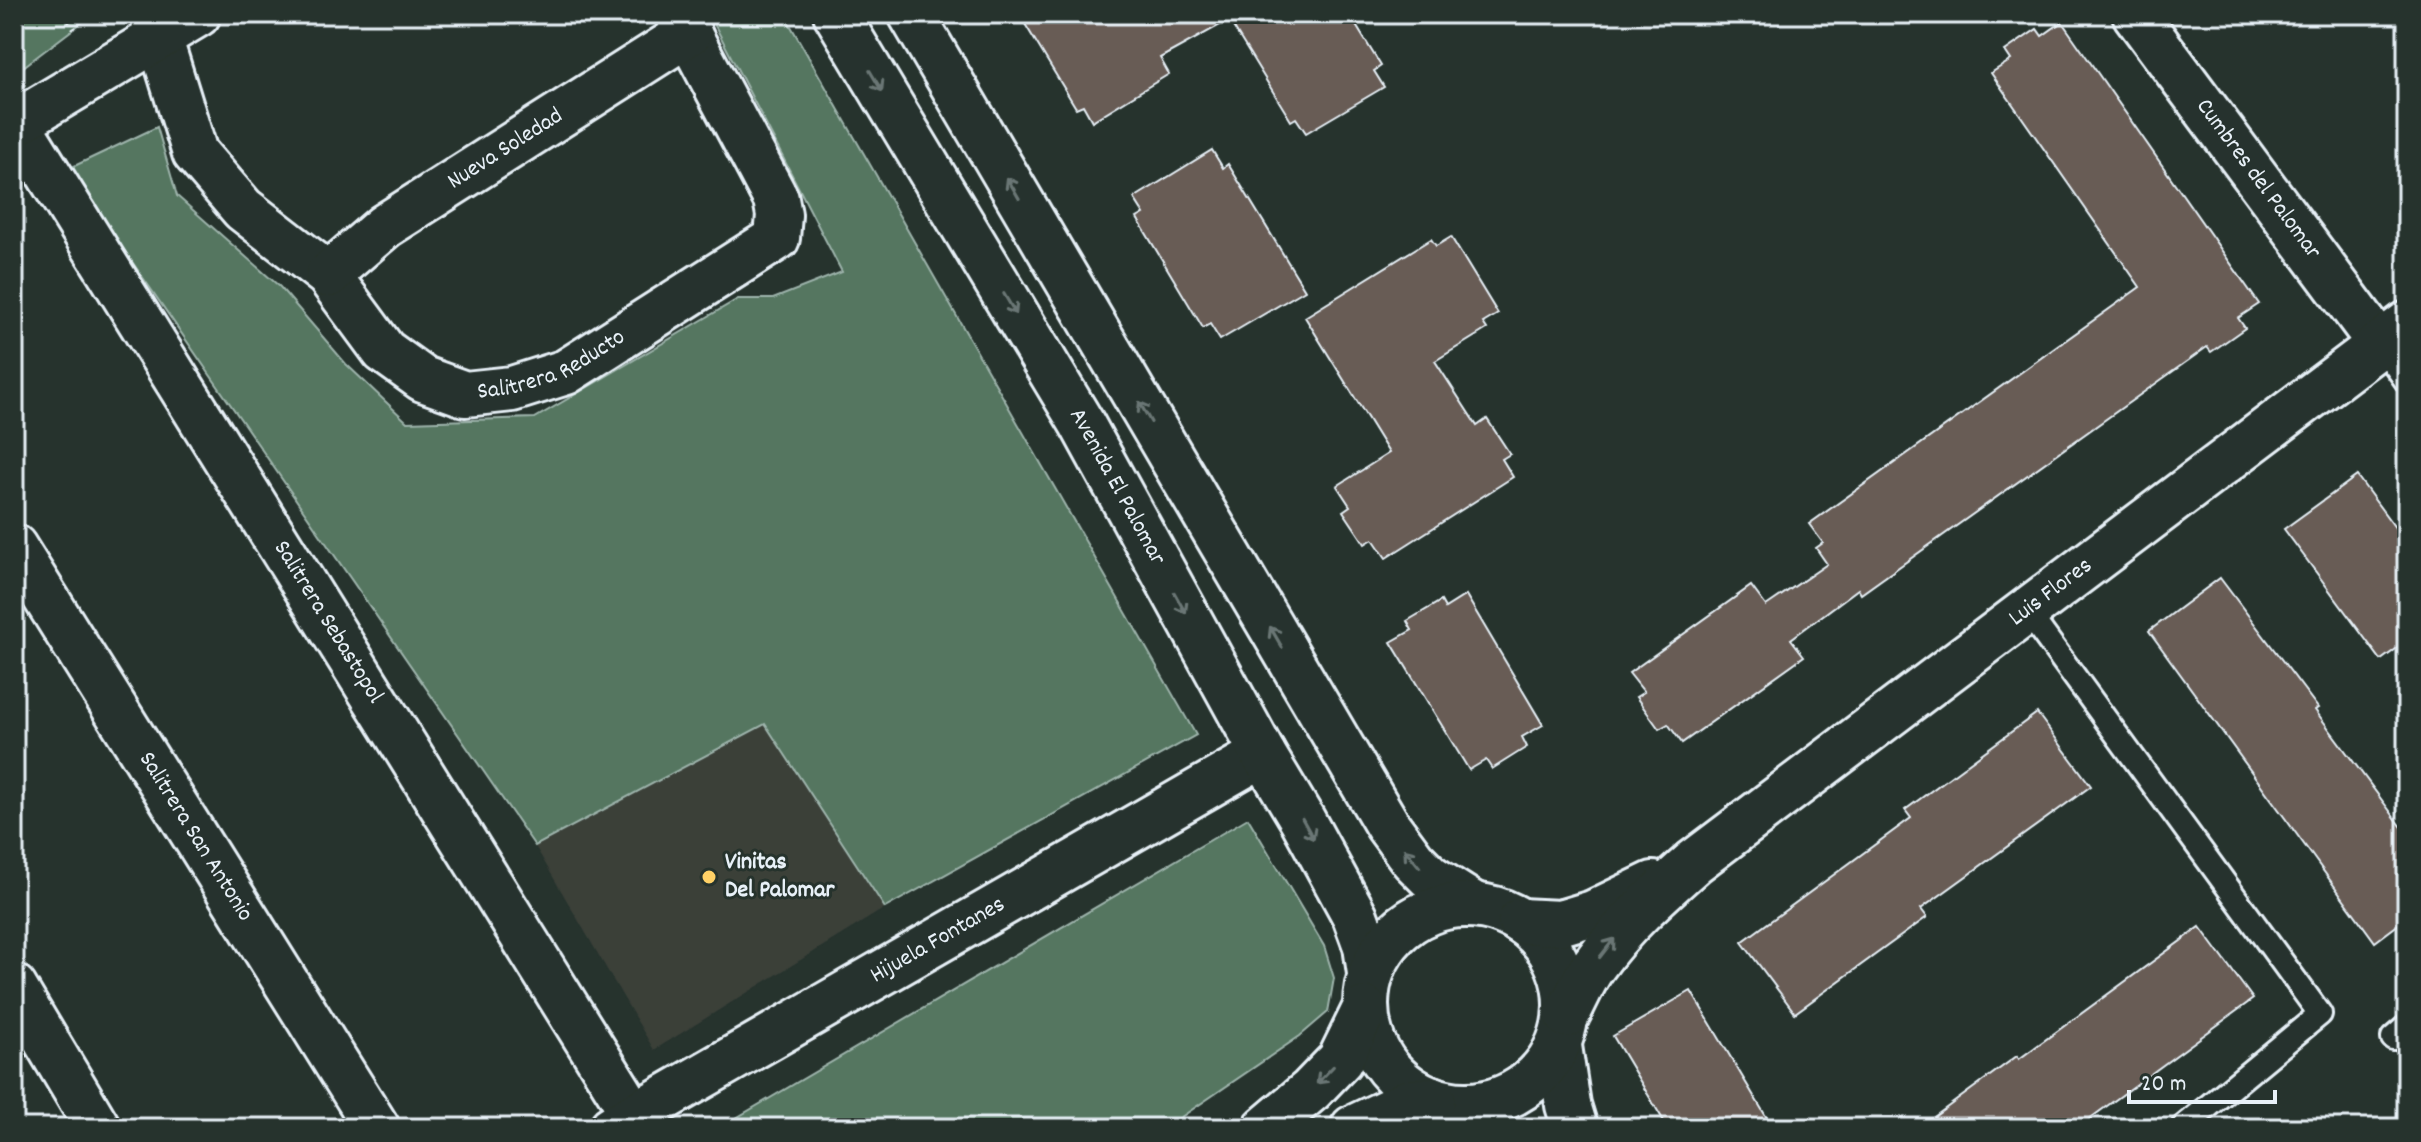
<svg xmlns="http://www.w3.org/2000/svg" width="2421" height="1142" viewBox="0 0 2421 1142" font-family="Dekko,sans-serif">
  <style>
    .built { fill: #3a3f39 }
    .green { fill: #547660; stroke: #9eb4ac; stroke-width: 2 }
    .building { fill: #675b54; stroke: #e8f1f8; stroke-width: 2 }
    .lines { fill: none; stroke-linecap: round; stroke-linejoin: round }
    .service-casing { stroke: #e8f1f8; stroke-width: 28 }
    .minor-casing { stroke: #e8f1f8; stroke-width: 50 }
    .tertiary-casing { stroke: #e8f1f8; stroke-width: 50 }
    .secondary-casing { stroke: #e8f1f8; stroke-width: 50 }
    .path { stroke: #e8f1f8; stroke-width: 5; stroke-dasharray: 2 6; stroke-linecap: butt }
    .service { stroke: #26332d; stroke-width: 22 }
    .minor { stroke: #26332d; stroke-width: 44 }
    .tertiary { stroke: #26332d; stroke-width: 44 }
    .secondary { stroke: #26332d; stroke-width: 44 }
    .oneway { stroke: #6a7674 }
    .poi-dot { fill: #ffd166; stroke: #26332d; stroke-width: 3 }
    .labels { text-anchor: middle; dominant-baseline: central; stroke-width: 6; stroke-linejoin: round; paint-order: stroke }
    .street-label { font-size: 24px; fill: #e8f1f8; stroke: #26332d }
    .poi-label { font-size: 24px; font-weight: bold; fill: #e8f1f8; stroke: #26332d; text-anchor: start }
  </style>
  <rect width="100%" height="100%" fill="#26332d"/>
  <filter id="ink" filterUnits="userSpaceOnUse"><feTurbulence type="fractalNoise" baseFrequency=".0125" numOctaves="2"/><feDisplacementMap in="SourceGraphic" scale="16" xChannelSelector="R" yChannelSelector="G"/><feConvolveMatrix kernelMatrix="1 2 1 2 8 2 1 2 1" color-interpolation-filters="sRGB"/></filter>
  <g filter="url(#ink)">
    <!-- built -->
    <path class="built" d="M765 724 885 908 654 1050 535 846Z"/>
    <!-- green -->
    <g class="green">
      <path d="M14 14H93L14 74Z"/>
      <path d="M709 14H784L1196 735 885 908 765 724 535 846 68 169 157 127 177 196 280 287 346 364 407 422 535 418 738 299H773L842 272Z"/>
      <path d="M1248 818 1324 946 1334 978 1328 1012 1300 1036 1165 1128H719Z"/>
    </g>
    <!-- building -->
    <g class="building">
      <path d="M1019 14H1349L1381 66 1374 71 1384 87 1306 133 1296 118 1291 121 1229 20 1160 58 1169 74 1092 121 1083 105 1076 108Z"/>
      <path d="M2062 22 2259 304 2238 318 2245 328 2211 352 2207 347 1861 594 1858 589 1791 639 1804 656 1682 743 1668 724 1659 729 1636 697 1644 692 1629 673 1751 586 1766 606 1827 564 1816 548 1823 543 1809 524 2140 287 1991 73 2011 60 2005 51 2037 29 2042 36Z"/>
      <path d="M1212 150 1223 168 1228 164 1305 290 1220 340 1210 324 1203 328 1137 218 1144 214 1134 198Z"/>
      <path d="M1451 237 1498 314 1483 323 1487 329 1435 361 1477 426 1487 419 1510 454 1502 459 1513 477 1386 558 1373 539 1365 544 1343 511 1350 506 1337 486 1389 453 1305 317 1431 239 1436 246Z"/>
      <path d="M2357 476 2407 544V641L2381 660 2284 529Z"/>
      <path d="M2220 578 2318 708 2315 710 2407 834V918L2375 942 2149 631Z"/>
      <path d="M1466 595 1543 725 1522 737 1527 747 1492 769 1486 760 1469 770 1391 642 1412 630 1407 621 1441 601 1445 608Z"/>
      <path d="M2037 713 2091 786 1921 909 1927 917 1795 1013 1742 942 1911 818 1905 810Z"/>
      <path d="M2200 927 2253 999 2077 1128H1919L2017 1056 2019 1059Z"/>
      <path d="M1691 991 1773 1128H1668L1613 1036Z"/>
    </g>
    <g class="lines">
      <!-- service casing -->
      <g class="service-casing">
        <g id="service">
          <path d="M2380 344 2407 382"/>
          <path d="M2026 610 2320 1014 2182 1128"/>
          <path d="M2393 1038 2407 1026"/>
        </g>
      </g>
      <!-- minor casing -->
      <g class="minor-casing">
        <g id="minor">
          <path id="s1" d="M152 14 195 153 243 209 328 275 384 351 423 379 465 394 512 389 566 372 777 238 779 215 776 199 678 14"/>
          <path id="s2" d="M2135 14 2380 344"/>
          <path id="s3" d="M14 118 642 1128"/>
          <path d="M14 124 198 14"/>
          <path id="s4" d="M328 275 385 226 689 33"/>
          <path id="s5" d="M14 547 377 1128"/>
          <path d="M14 987 98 1128"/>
          <path id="s6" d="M612 1128 1263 754"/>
        </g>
      </g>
      <!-- tertiary casing -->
      <g class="tertiary-casing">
        <g id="tertiary">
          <path id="s7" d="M836 14 1081 422 1263 754 1302 819 1355 916 1366 946 1370 973"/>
          <path d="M911 14 1388 826 1413 860 1430 877 1474 905"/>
          <path d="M1559 1046 1568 1105 1575 1128"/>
          <path d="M1467 1105 1491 1128"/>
        </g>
      </g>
      <!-- secondary casing -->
      <g class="secondary-casing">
        <g id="secondary">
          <circle cx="1466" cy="1005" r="100"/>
          <path d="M1520 921 1560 923 1593 913 1653 884"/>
          <path id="s8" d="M1567 1015C1576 998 1583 980 1594 965 1622 926 1658 894 1694 862L2407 324"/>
          <path d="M1266 1128 1311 1090 1340 1060 1365 1009"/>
          <path d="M1353 1128 1408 1102 1433 1099"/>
        </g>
      </g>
      <!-- path -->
      <path class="path" d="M65 14 77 33"/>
      <!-- service -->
      <use href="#service" class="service"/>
      <!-- minor -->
      <use href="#minor" class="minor"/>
      <!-- tertiary -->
      <use href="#tertiary" class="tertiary"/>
      <!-- secondary -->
      <use href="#secondary" class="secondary"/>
    </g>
    <!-- one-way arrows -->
    <defs><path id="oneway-shaft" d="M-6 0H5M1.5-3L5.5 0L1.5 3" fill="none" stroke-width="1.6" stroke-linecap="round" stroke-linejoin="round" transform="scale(2)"/></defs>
    <g class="oneway">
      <use href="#oneway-shaft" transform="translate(876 81) rotate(59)"/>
      <use href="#oneway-shaft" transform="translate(1013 188) rotate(-120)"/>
      <use href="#oneway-shaft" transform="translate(1010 304) rotate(59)"/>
      <use href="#oneway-shaft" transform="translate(1145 412) rotate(-120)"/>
      <use href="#oneway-shaft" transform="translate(1180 603) rotate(61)"/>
      <use href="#oneway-shaft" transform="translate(1276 637) rotate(-120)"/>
      <use href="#oneway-shaft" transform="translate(1308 829) rotate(61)"/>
      <use href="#oneway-shaft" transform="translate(1412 858) rotate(-130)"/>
      <use href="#oneway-shaft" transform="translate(1607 948) rotate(-52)"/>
      <use href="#oneway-shaft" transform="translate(1325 1075) rotate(134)"/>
    </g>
  </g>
  <!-- markers -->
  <circle class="poi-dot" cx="709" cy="877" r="8"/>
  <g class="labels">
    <!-- street labels -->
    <g class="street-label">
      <text stroke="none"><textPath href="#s4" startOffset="218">Nueva Soledad</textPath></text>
      <text stroke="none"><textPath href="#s2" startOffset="206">Cumbres del Palomar</textPath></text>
      <text stroke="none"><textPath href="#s1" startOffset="606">Salitrera Reducto</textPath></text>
      <text stroke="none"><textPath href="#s7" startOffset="550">Avenida El Palomar</textPath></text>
      <text stroke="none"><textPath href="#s8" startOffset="648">Luis Flores</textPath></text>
      <text stroke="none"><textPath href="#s3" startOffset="594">Salitrera Sebastopol</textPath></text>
      <text stroke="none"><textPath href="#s5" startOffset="342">Salitrera San Antonio</textPath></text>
      <text stroke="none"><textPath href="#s6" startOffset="376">Hijuela Fontanes</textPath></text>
    </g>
    <!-- poi labels -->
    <g class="poi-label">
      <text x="725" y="863">Vinitas<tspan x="725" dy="28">Del Palomar</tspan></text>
    </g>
  </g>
  <!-- margin -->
  <rect width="2421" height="1142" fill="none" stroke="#26332d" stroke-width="48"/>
  <rect x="24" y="24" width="2373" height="1094" fill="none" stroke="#e8f1f8" stroke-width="3" filter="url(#ink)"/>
  <!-- scale -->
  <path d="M2129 1090v12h146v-12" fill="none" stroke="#e8f1f8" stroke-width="4"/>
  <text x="2141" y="1090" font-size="24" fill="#e8f1f8" stroke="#26332d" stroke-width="6" paint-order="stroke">20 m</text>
</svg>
